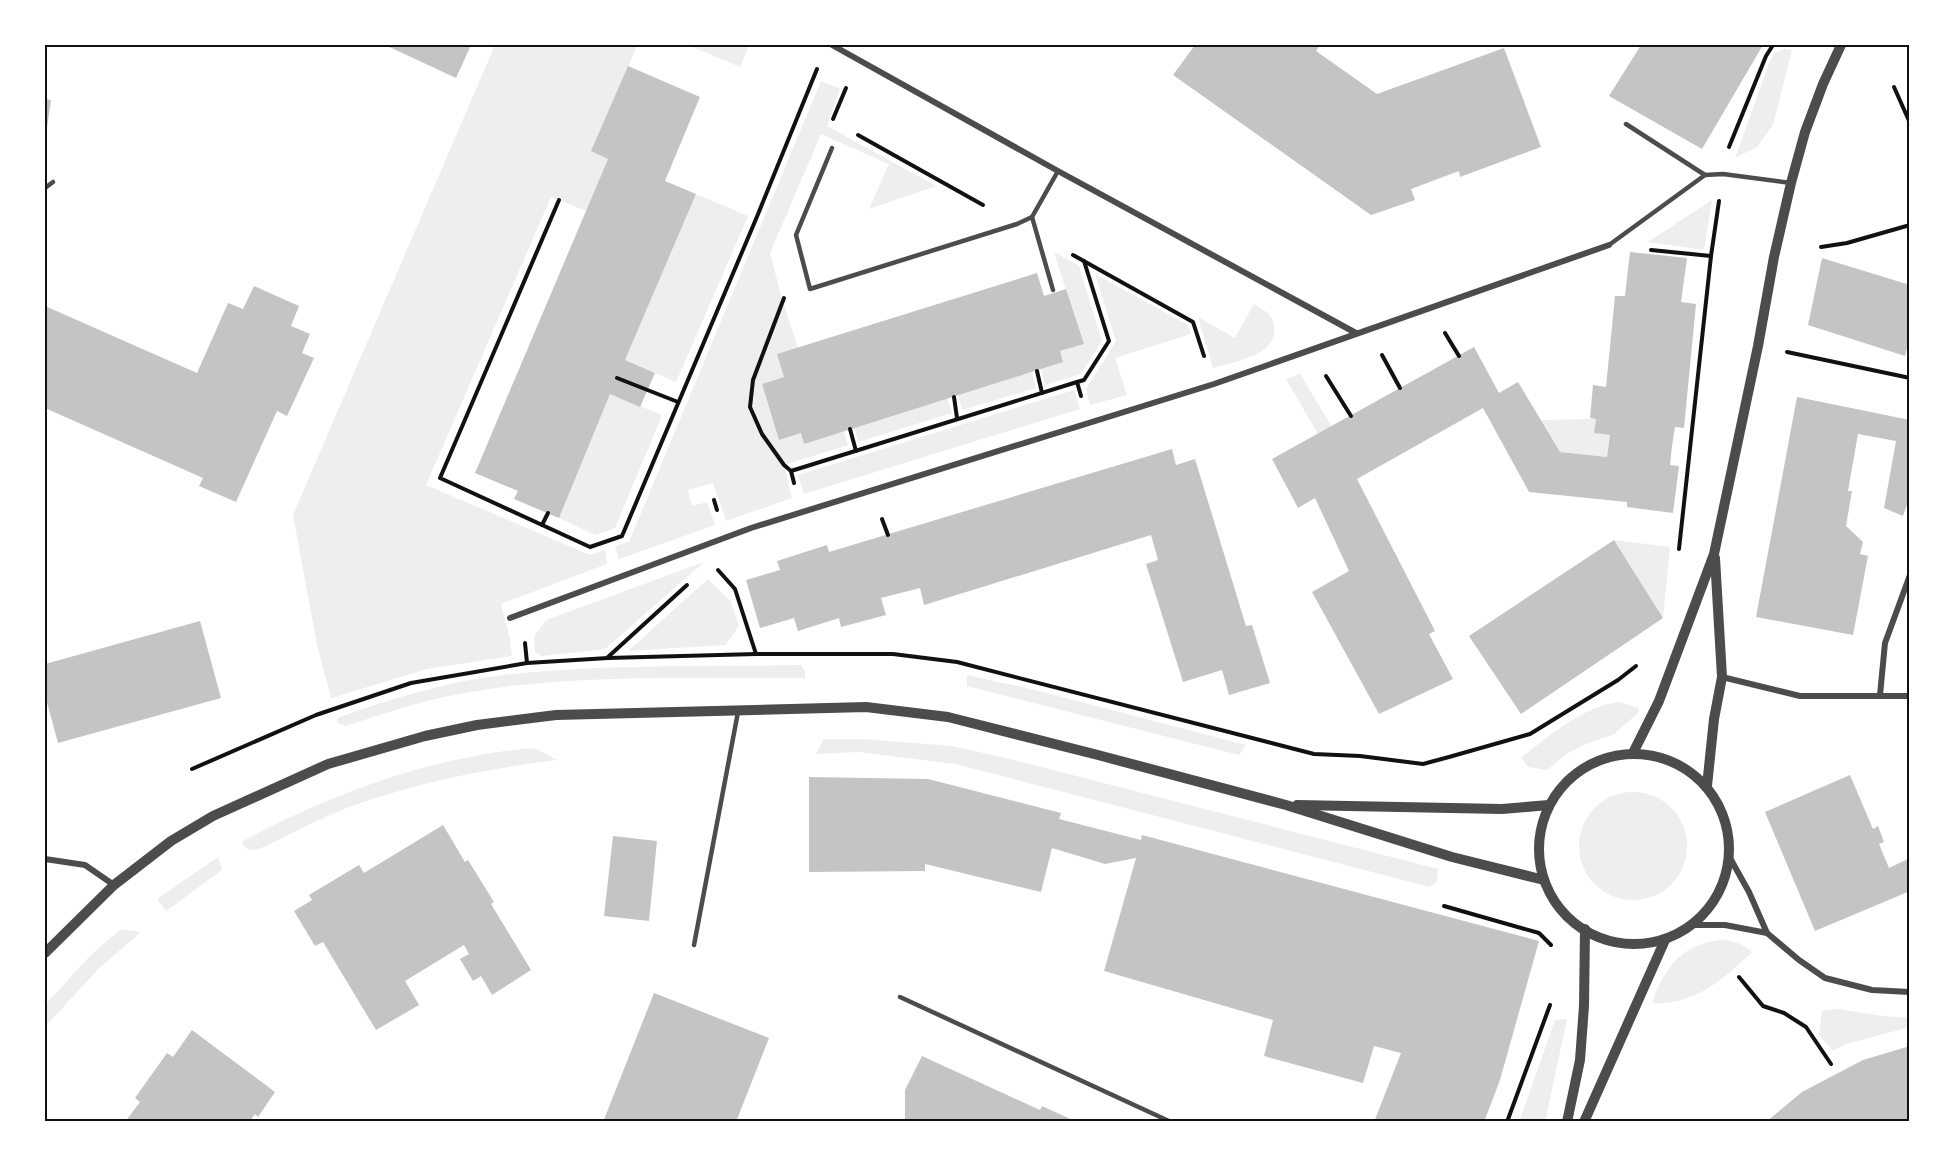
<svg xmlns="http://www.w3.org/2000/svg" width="1955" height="1167" viewBox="0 0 1955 1167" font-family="Roboto,sans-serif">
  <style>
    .green { fill: #eee }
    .building { fill: #c4c4c4 }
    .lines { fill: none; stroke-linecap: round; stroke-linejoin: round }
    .path { stroke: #111; stroke-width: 4 }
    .service { stroke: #4c4c4c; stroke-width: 4.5 }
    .minor { stroke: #4c4c4c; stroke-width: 6 }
    .tertiary { stroke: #4c4c4c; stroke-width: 10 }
    .neatline { fill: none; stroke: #111; stroke-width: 2 }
  </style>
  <rect width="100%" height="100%" fill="#fff"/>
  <!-- green -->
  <g class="green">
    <path d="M495 45H637L592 151 608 159 586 211 551 197 426 485 590 555 605 550 607 564 501 604 510 639 512 656 427 669 331 698 317 645 293 515Z"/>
    <path d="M688 45H742L748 48 740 67Z"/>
    <path d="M1784 49 1792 50 1773 125 1757 147 1735 158 1770 61 1775 53Z"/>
    <path d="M821 81 840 89 827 126 936 186 869 209 889 164 821 134 770 253 782 299 798 348 784 377 762 384 779 439 801 433 804 443 844 431 848 445 784 465 792 498 726 521 713 483 688 490 692 506 707 502 715 525 619 559 615 546 629 542Z"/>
    <path d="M696 194 748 216 676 382 625 360Z"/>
    <path d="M1712 200 1704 250 1648 242Z"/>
    <path d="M1054 252 1079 266 1102 341 1081 374 1045 385 1041 369 1063 362 1060 351 1083 344Z"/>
    <path d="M1095 274 1188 325 1191 334 1115 358 1127 395 1090 405 1086 389 1116 341Z"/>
    <path d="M1254 304C1266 311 1276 317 1274 332 1272 357 1232 362 1213 368L1198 317 1235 338Z"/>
    <path d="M1032 372 1036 388 962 410 958 395Z"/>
    <path d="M1300 374 1332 427 1318 434 1286 379Z"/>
    <path d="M1074 390 1080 409 804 494 798 475Z"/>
    <path d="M610 394 662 415 615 528 595 535 559 518Z"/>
    <path d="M947 398 952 413 858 442 854 427Z"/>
    <path d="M1596 419 1594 433 1610 435 1607 457 1560 452 1540 420Z"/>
    <path d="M1614 540 1670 547 1663 618Z"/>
    <path d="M704 562 605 649 542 656 535 652 534 637 546 620Z"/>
    <path d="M708 579 731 602 739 626 725 645 628 651Z"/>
    <path d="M801 665 805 671V678C694 679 574 673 464 693 424 700 385 713 346 726L337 722V718C391 699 447 681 504 675 603 664 702 667 801 665Z"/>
    <path d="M967 675 1035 690 1246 745 1239 755 967 686Z"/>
    <path d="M1619 702 1639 708 1638 713 1614 734 1584 745 1568 753 1547 770 1528 767 1521 758C1550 735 1582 707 1619 702Z"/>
    <path d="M824 739H863L952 746 1010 759 1438 869 1437 881 1430 887 955 764 859 752 816 754Z"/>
    <path d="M534 748 557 760C485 769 412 783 344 809 315 821 286 836 257 850L247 849 241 842C314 803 393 771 475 756 495 752 515 750 534 748Z"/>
    <circle cx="1633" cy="846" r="54"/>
    <path d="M218 857 222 870 166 911 157 899Z"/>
    <path d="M121 929 141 932 99 968 45 1027V1005L90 956Z"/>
    <path d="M1720 940C1733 940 1741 943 1752 952 1724 979 1693 1006 1652 1003 1663 969 1682 944 1720 940Z"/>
    <path d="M1838 1009 1883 1016 1910 1018V1027L1846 1044 1833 1051 1819 1035 1822 1011Z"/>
    <path d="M1567 1019 1545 1122H1519L1555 1020Z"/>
  </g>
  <!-- building -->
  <g class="building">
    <path d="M385 45H471L456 78Z"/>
    <path d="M1195 45H1320L1316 51 1377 94 1504 48 1541 147 1460 177 1459 171 1411 189 1415 200 1371 215 1173 75Z"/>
    <path d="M1641 45H1763L1702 149 1609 96Z"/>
    <path d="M628 66 700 97 665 181 696 194 625 360 655 373 640 407 610 394 559 518 514 499 518 491 475 473 608 159 591 151Z"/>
    <path d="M45 99 51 100 46 135H45Z"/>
    <path d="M1630 252 1687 258 1681 302 1696 304 1684 428 1675 427 1672 446 1670 465 1679 466 1673 513 1627 507V502L1529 492 1483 408 1357 479 1435 631 1429 634 1453 679 1379 714 1312 592 1349 571 1315 498 1298 508 1272 459 1474 347 1499 393 1518 382 1560 452 1607 457 1610 435 1594 433 1596 419 1590 418 1593 385 1606 387 1615 296H1625Z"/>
    <path d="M1822 258 1910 285V336L1905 356 1808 325Z"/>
    <path d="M1037 273 1044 296 1066 289 1084 344 1060 351 1063 362 804 444 801 433 779 440 762 384 784 377 777 354Z"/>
    <path d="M254 286 299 306 291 326 310 334 302 353 314 358 287 416 277 411 236 502 199 486 203 478 45 408V306L197 373 228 303 243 309Z"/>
    <path d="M1797 397 1910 420V496L1903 516 1884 508 1896 441 1858 434 1848 491H1852L1846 526 1863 542 1860 554 1868 556 1853 635 1756 617Z"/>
    <path d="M1172 449 1176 465 1195 459 1246 626 1252 625 1270 683 1229 695 1222 670 1183 682 1146 564 1158 560 1151 535 924 605 920 588 881 598 886 615 841 627 839 618 798 631 794 618 760 628 746 580 780 570 777 561 827 545 829 552Z"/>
    <path d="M1614 540 1663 618 1521 714 1469 636Z"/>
    <path d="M200 621 221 698 58 743 45 695V664Z"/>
    <path d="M1850 775 1873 829 1878 826 1884 842 1879 844 1889 868 1910 858V891L1815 931 1765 812Z"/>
    <path d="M809 777 928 779 1061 813 1059 819 1141 840 1142 835 1539 941 1500 1080 1484 1122H1374L1401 1053 1374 1046 1363 1083 1264 1056 1273 1020 1104 971 1136 858 1105 864 1052 848 1041 892 925 864V871L809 872Z"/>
    <path d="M443 825 465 862 468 860 494 902 491 904 531 970 492 995 481 976 473 981 460 959 469 954 464 945 405 981 419 1005 376 1030 323 942 315 946 294 911 312 900 309 895 359 865 364 873Z"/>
    <path d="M613 836 657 841 649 921 604 916Z"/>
    <path d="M654 993 769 1038 736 1122H603Z"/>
    <path d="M192 1030 275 1092 258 1117 255 1114 249 1122H125L140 1102 135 1098 167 1053 173 1057Z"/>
    <path d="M1910 1046V1122H1766L1802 1092 1863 1060Z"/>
    <path d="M922 1056 1040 1110 1042 1106 1077 1122H905V1090Z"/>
  </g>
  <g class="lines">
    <!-- path -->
    <g class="path">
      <path d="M1894 87 1910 123"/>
      <path d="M833 119 846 88"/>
      <path d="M858 135 983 205"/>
      <path d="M1729 147 1766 56 1773 45"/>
      <path d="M559 200 440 478 590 547 622 536 756 219 817 69"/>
      <path d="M1821 247 1847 243 1910 225"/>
      <path d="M1651 250 1711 256"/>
      <path d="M1073 255 1193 322 1204 356"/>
      <path d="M784 298 753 380 750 407 762 434 784 465 791 471"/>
      <path d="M1445 333 1459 356"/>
      <path d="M1787 352 1910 378"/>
      <path d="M1382 355 1400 388"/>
      <path d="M1037 371 1042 393"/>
      <path d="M1326 376 1351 416"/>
      <path d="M617 378 678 402"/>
      <path d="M1081 396 1077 382 1084 380 1109 341 1084 261"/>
      <path d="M954 397 957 418"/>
      <path d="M850 429 856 451"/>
      <path d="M794 483 791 471 1077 382"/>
      <path d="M714 500 717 510"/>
      <path d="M882 519 888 535"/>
      <path d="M542 525 548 513"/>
      <path d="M1679 549 1711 256 1719 201"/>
      <path d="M718 570 735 589 756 654"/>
      <path d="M525 643 527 663"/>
      <path d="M608 657 687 585"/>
      <path d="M192 769 316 715 411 683 527 663 608 658 756 654H893L957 662 1314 754 1360 756 1423 764 1449 757 1530 734 1618 680 1636 666"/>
      <path d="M1444 906 1539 933 1551 945"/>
      <path d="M1739 977 1763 1006 1784 1013 1806 1027 1831 1064"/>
      <path d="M1507 1122 1550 1005"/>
    </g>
    <!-- service -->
    <g class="service">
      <path d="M1626 124 1705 175 1723 174 1791 183"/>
      <path d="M832 148 796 235 810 289 1017 224 1032 217 1058 171"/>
      <path d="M45 188 53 182"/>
      <path d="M1032 217 1053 290"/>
      <path d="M1609 245 1705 175"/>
      <path d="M694 945 738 712"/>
      <path d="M900 997 1171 1122"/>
    </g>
    <!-- minor -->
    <g class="minor">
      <path d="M832 45 1058 171 1356 333"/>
      <path d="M510 618 751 528 1214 384 1609 245"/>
      <path d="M1722 677 1800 696H1910"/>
      <path d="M1880 695 1885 643 1910 575"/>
      <path d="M1730 858 1749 892 1767 933 1799 960 1825 978 1872 990 1910 992"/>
      <path d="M45 859 85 865 114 885"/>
      <path d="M1693 925H1725L1767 933"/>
    </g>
    <!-- tertiary -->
    <g class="tertiary">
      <path d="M1633 753 1659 701 1714 554 1758 346 1774 257 1791 183 1805 132 1823 84 1841 45"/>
      <circle cx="1634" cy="849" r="95"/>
      <path d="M1707 786 1714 719 1722 677 1715 558"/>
      <path d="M1297 805 1502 809 1549 805"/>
      <path d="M45 953 114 885 171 841 213 816 328 764 425 736 477 725 556 715 866 707 948 717 1098 755 1286 805 1452 857 1544 880"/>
      <path d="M1567 1122 1580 1060 1584 1006 1585 929"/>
      <path d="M1584 1122 1665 940"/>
    </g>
  </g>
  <!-- border -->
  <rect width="1955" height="1167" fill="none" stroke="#ffffff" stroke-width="93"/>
  <rect x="46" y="46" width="1862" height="1074" class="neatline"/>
</svg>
